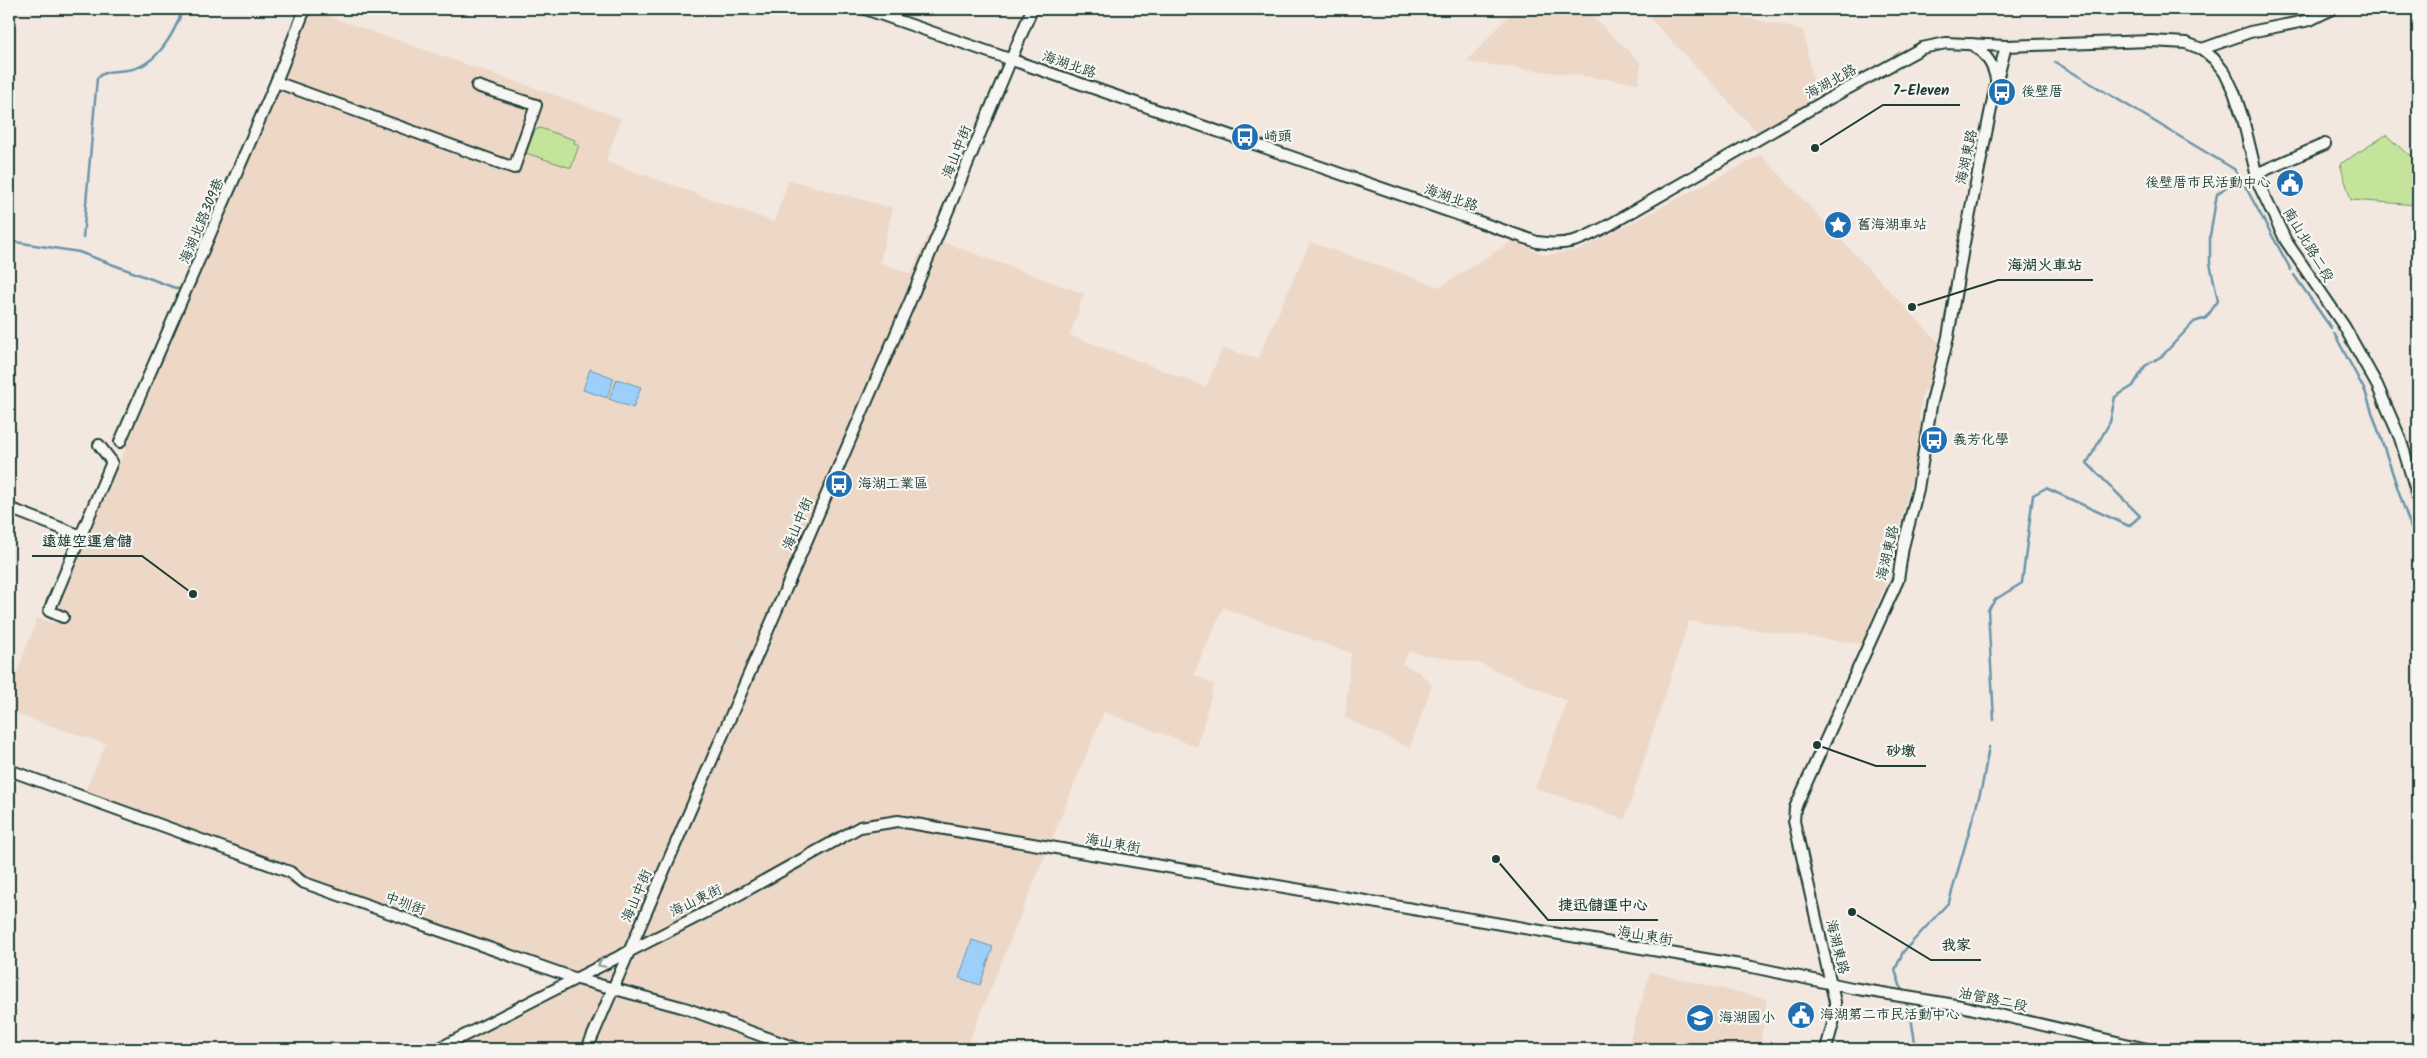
<svg xmlns="http://www.w3.org/2000/svg" width="2427" height="1058" viewBox="0 0 2427 1058" font-family="Kalam,'LXGW WenKai TC',sans-serif">
  <style>
    .built { fill: #edd8c8 }
    .green { fill: #c4e49c; stroke: #729068 }
    .water { fill: #9cd0fa; stroke: #6a95ab }
    .lines { fill: none; stroke-linecap: round; stroke-linejoin: round }
    .stream { stroke: #6a95ab; stroke-width: 2.5 }
    .minor-casing { stroke: #1f3d34; stroke-width: 14 }
    .minor { stroke: #f6f6f2; stroke-width: 10 }
    .oneway { stroke: #8a9a93 }
    .labels { text-anchor: middle; dominant-baseline: central; stroke-width: 4.5; stroke-linejoin: round; paint-order: stroke }
    .street-label { font-size: 14px; fill: #1f3d34; stroke: #f6f6f2 }
    .poi-label { font-size: 14px; fill: #1f3d34; stroke: #f6f6f2; text-anchor: start }
    .leader { fill: none; stroke: #1f3d34; stroke-width: 2 }
    .callout-dot { fill: #1f3d34; stroke: #f6f6f2; stroke-width: 2 }
    .callout-label { font-size: 15px; text-anchor: middle; font-weight: bold; fill: #1f3d34; stroke: #f6f6f2; stroke-width: 4.5; stroke-linejoin: round; paint-order: stroke }
  </style>
  <rect width="100%" height="100%" fill="#f2e8df"/>
  <filter id="ink" filterUnits="userSpaceOnUse"><feTurbulence type="fractalNoise" baseFrequency=".02" numOctaves="2"/><feDisplacementMap in="SourceGraphic" scale="10" xChannelSelector="R" yChannelSelector="G"/><feConvolveMatrix kernelMatrix="1 2 1 2 8 2 1 2 1" color-interpolation-filters="sRGB"/></filter>
  <g filter="url(#ink)">
    <!-- built -->
    <g class="built">
      <path d="M1515 9H1584L1641 63 1639 83 1466 62Z"/>
      <path d="M1661 9H1706L1803 30 1817 100 1758 133 1650 18Z"/>
      <path d="M310 10 621 118 606 161 774 222 789 180 893 208 880 262 911 274 927 236 1084 294 1070 335 1206 387 1222 348 1258 359 1310 242 1440 287 1512 241 1545 255 1579 250 1761 155 1943 347 1933 386 1923 392 1919 418 1924 429 1886 582 1862 644 1689 621 1625 819 1535 788 1567 701 1479 663 1422 655 1409 651 1402 664 1420 673 1432 685 1410 748 1345 718 1351 653 1223 608 1194 674 1214 685 1197 747 1104 712 966 1049H453L576 983 288 883 273 870 81 800 106 744 9 712V695L37 618 52 623Z"/>
      <path d="M1650 972 1767 999 1760 1049H1627Z"/>
    </g>
    <!-- green -->
    <g class="green">
      <path d="M540 128 575 140 574 143 579 145 571 168 526 153 535 130Z"/>
      <path d="M2386 135 2405 152 2418 159V205L2351 200 2340 164Z"/>
    </g>
    <!-- water -->
    <g class="water">
      <path d="M590 369 614 378 607 398 583 390Z"/>
      <path d="M617 379 641 387 633 408 609 399Z"/>
      <path d="M972 940 993 947 980 985 959 978Z"/>
    </g>
    <g class="lines">
      <!-- stream -->
      <g class="stream">
        <path d="M2055 62 2234 169 2245 186 2291 270"/>
        <path d="M83 238 97 78C107 69 115 72 127 70 156 67 174 34 183 9"/>
        <path d="M9 241 79 252 178 289"/>
        <path d="M2294 275 2331 328"/>
        <path d="M2334 333 2365 391 2418 549"/>
        <path d="M1994 720 1988 610 1996 599 2022 583 2033 495 2046 488 2129 526 2140 516 2087 463 2110 422 2115 397 2133 386 2145 366 2162 356 2194 322 2206 318 2218 301 2210 263V236L2217 194 2239 177"/>
        <path d="M1903 994 1895 970 1903 952 1949 902 1982 786 1989 747"/>
        <path d="M1905 1000 1911 1017 1916 1049"/>
      </g>
      <!-- minor casing -->
      <g class="minor-casing">
        <g id="minor">
          <path d="M865 9 1537 242C1569 247 1583 239 1611 224L1823 102 1922 48 1946 43 2006 46 2151 41 2186 43 2202 49 2214 59 2225 73 2234 92 2243 119 2259 185 2286 241 2344 326 2377 385 2400 438 2418 497"/>
          <path d="M1972 44C1985 53 1994 64 1996 80"/>
          <path d="M2202 49 2250 32 2310 20 2332 9"/>
          <path d="M276 82 514 168 536 105 477 86"/>
          <path d="M2256 174 2325 144"/>
          <path d="M120 442 276 82 305 9"/>
          <path d="M9 508 81 536"/>
          <path d="M63 617 49 611 112 462 99 445"/>
          <path d="M9 770 290 872 302 882 574 978 685 1008 798 1049"/>
          <path d="M438 1049 724 903 860 827 898 821 1752 967 1852 988 1961 1006 2147 1049"/>
          <path d="M587 1049 911 299 1032 9"/>
          <path d="M1826 1049 1835 1016V1002L1794 821 1795 808 1898 580 1903 547 1918 489 1931 406 1948 337 1963 248 1996 84 2006 46"/>
        </g>
      </g>
      <!-- minor -->
      <use href="#minor" class="minor"/>
    </g>
    <!-- one-way arrows -->
    <defs><path id="oneway-chevron" d="M-2-3.5L2.5 0L-2 3.5" fill="none" stroke-width="1.6" stroke-linecap="round" stroke-linejoin="round" transform="scale(1.25)"/></defs>
    <use class="oneway" href="#oneway-chevron" transform="translate(601 964) rotate(153)"/>
  </g>
  <!-- icons -->
  <defs>
    <g id="bus-disc" transform="scale(1.4375)"><circle r="9.5" fill="#1f6fb2" stroke="#f6f6f2"/><path d="M-5-6H5V4H4V6H2V4H-2V6H-4V4H-5ZM-3.5-4V0h7V-4ZM-3.5 1.2v1.5H-2V1.2ZM2 1.2v1.5H3.5V1.2Z" fill="#fff"/></g>
    <g id="civic-disc" transform="scale(1.4375)"><circle r="9.5" fill="#1f6fb2" stroke="#f6f6f2"/><path d="M-.6-6.5H3V-4.5H.6V-3L4-1V1h2V6H-6V1h2V-1L-.6-3ZM-1.2 2.5V6h2.4V2.5Z" fill="#fff"/></g>
    <g id="sight-disc" transform="scale(1.4375)"><circle r="9.5" fill="#1f6fb2" stroke="#f6f6f2"/><path d="M0-6L1.8-2.2L6-1.7L2.9 1.2L3.7 5.4L0 3.3L-3.7 5.4L-2.9 1.2L-6-1.7L-1.8-2.2Z" fill="#fff"/></g>
    <g id="school-disc" transform="scale(1.4375)"><circle r="9.5" fill="#1f6fb2" stroke="#f6f6f2"/><path d="M0-5L7-2L0 1L-7-2ZM-4 1L0 2.5L4 1V4Q0 6-4 4Z" fill="#fff"/></g>
  </defs>
  <g fill-rule="evenodd">
    <use href="#bus-disc" x="2002" y="92"/>
    <use href="#bus-disc" x="1245" y="137"/>
    <use href="#civic-disc" x="2290" y="183"/>
    <use href="#sight-disc" x="1838" y="225"/>
    <use href="#bus-disc" x="1934" y="440"/>
    <use href="#bus-disc" x="839" y="484"/>
    <use href="#civic-disc" x="1801" y="1015"/>
    <use href="#school-disc" x="1700" y="1018"/>
  </g>
  <g class="labels">
    <!-- street labels -->
    <g class="street-label">
      <text transform="translate(1069 65) rotate(19)">海湖北路</text>
      <text transform="translate(1831 82) rotate(-29)">海湖北路</text>
      <text transform="translate(957 152) rotate(-68)">海山中街</text>
      <text transform="translate(1967 157) rotate(-78)">海湖東路</text>
      <text transform="translate(1451 198) rotate(19)">海湖北路</text>
      <text transform="translate(202 221) rotate(-67)">海湖北路309巷</text>
      <text transform="translate(2308 245) rotate(59)">南山北路二段</text>
      <text transform="translate(798 524) rotate(-67)">海山中街</text>
      <text transform="translate(1888 553) rotate(-77)">海湖東路</text>
      <text transform="translate(1113 844) rotate(10)">海山東街</text>
      <text transform="translate(637 896) rotate(-67)">海山中街</text>
      <text transform="translate(696 901) rotate(-26)">海山東街</text>
      <text transform="translate(405 904) rotate(20)">中圳街</text>
      <text transform="translate(1645 936) rotate(9)">海山東街</text>
      <text transform="translate(1837 947) rotate(76)">海湖東路</text>
      <text transform="translate(1993 1000) rotate(12)">油管路二段</text>
    </g>
    <!-- poi labels -->
    <g class="poi-label">
      <text x="2021" y="92">後壁厝</text>
      <text x="1264" y="137">崎頭</text>
      <text x="2271" y="183" text-anchor="end">後壁厝市民活動中心</text>
      <text x="1857" y="225">舊海湖車站</text>
      <text x="1953" y="440">義芳化學</text>
      <text x="858" y="484">海湖工業區</text>
      <text x="1820" y="1015">海湖第二市民活動中心</text>
      <text x="1719" y="1018">海湖國小</text>
    </g>
  </g>
  <!-- callouts -->
  <path class="leader" d="M1815 148L1883 105H1960M1912 307L1998 280H2093M193 594L142 556H32M1817 745L1876 766H1926M1496 859L1548 920H1658M1852 912L1931 960H1981"/>
  <g class="callout-dot">
    <circle cx="1815" cy="148" r="5"/>
    <circle cx="1912" cy="307" r="5"/>
    <circle cx="193" cy="594" r="5"/>
    <circle cx="1817" cy="745" r="5"/>
    <circle cx="1496" cy="859" r="5"/>
    <circle cx="1852" cy="912" r="5"/>
  </g>
  <g class="callout-label">
    <text x="1921" y="95">7-Eleven</text>
    <text x="2045" y="270">海湖火車站</text>
    <text x="87" y="546">遠雄空運倉儲</text>
    <text x="1901" y="756">砂墩</text>
    <text x="1603" y="910">捷迅儲運中心</text>
    <text x="1956" y="950">我家</text>
  </g>
  <!-- margin -->
  <rect width="2427" height="1058" fill="none" stroke="#f6f6f2" stroke-width="30"/>
  <rect x="15" y="15" width="2397" height="1028" fill="none" stroke="#1f3d34" stroke-width="2" filter="url(#ink)"/>
</svg>
